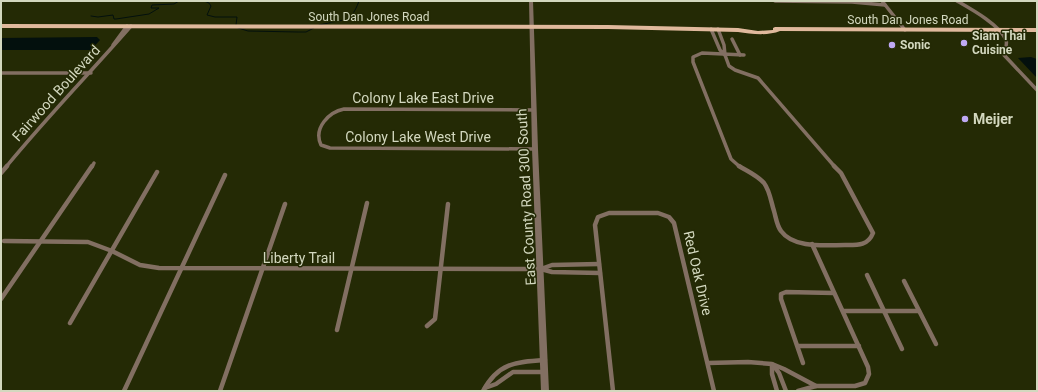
<svg xmlns="http://www.w3.org/2000/svg" width="1038" height="392" viewBox="0 0 1038 392" font-family="Roboto,sans-serif">
  <style>
    .water { fill: #03100d }
    .lines { fill: none; stroke-linecap: round; stroke-linejoin: round }
    .stream { stroke: #03100d; stroke-width: 1 }
    .minor-far1 { stroke: #826f62; stroke-width: 3.5 }
    .minor { stroke: #826f62; stroke-width: 4.5 }
    .tertiary { fill: #826f62; fill-rule: evenodd }
    .primary { fill: #e0b99d; fill-rule: evenodd }
    .poi-dot { fill: #bfa9f4; stroke: #242a05; stroke-width: 1.5 }
    .labels { text-anchor: middle; dominant-baseline: central; stroke-width: 3; stroke-linejoin: round; paint-order: stroke }
    .far-street-label { font-size: 12px; fill: #d3d8bf; stroke: #242a05 }
    .far-poi-label { font-size: 12px; font-weight: bold; fill: #d3d8bf; stroke: #242a05; text-anchor: start }
    .street-label { font-size: 14px; fill: #d3d8bf; stroke: #242a05 }
    .poi-label { font-size: 14px; font-weight: bold; fill: #d3d8bf; stroke: #242a05; text-anchor: start }
  </style>
  <rect width="100%" height="100%" fill="#242a05"/>
  <!-- water -->
  <g class="water">
    <path d="M97 37 100 40 91 50H1V38Z"/>
    <path d="M1031 57 1037 59V78L1018 58Z"/>
  </g>
  <g class="lines">
    <!-- stream -->
    <g class="stream">
      <path d="M204 1 209 3 211 6 207 15 215 17H237L236 25"/>
      <path d="M91 16 98 17 113 15 114 19H116L149 14 159 8H151L152 5 174 4 179 1"/>
      <path d="M319 25 348 19C353 15 357 7 359 1"/>
      <path d="M238 28 248 31 298 32H306L314 28"/>
    </g>
    <!-- minor-far1 -->
    <g class="minor-far1">
      <path d="M775 1 852 2 885 5"/>
      <path d="M882 1 905 30"/>
      <path d="M957 1C971 9 1000 25 1006 40 1008 45 1004 50 1004 55L1037 90"/>
      <path d="M711 29 720 50 725 55 724 45 718 29"/>
      <path d="M732 39 740 55"/>
      <path d="M113 45 127 26"/>
      <path d="M725 55 729 66 735 70 758 78 835 167"/>
      <path d="M1 73H91"/>
      <path d="M534 110 344 109C329 112 313 128 321 145L330 148 535 149"/>
      <path d="M6 167C46 118 90 73 131 26"/>
      <path d="M92 167 94 163"/>
      <path d="M740 167 731 159 693 62V57L702 53 744 55"/>
    </g>
    <!-- minor -->
    <g class="minor">
      <path d="M739 166C747 171 757 175 764 183 770 191 771 202 774 211 776 218 777 226 781 231 794 249 826 245 845 245 857 245 868 246 873 233L841 173 834 166"/>
      <path d="M1 173 7 166"/>
      <path d="M4 241 88 242 112 251 140 265 159 268 541 269 552 265 599 264"/>
      <path d="M541 269 552 272 600 273"/>
      <path d="M867 275 902 349"/>
      <path d="M904 281 936 344"/>
      <path d="M1 299 92 166"/>
      <path d="M843 311H919"/>
      <path d="M70 323 157 172"/>
      <path d="M427 326 435 319 448 204"/>
      <path d="M337 330 367 203"/>
      <path d="M798 346H859"/>
      <path d="M708 363 748 362 772 364 784 369 816 386H855L865 383 869 374 868 367 812 244"/>
      <path d="M803 363 781 299V294L786 292 834 293"/>
      <path d="M772 365V374L777 391"/>
      <path d="M773 365 779 373 786 391"/>
      <path d="M485 388 496 384 513 372H545"/>
      <path d="M124 391 225 175"/>
      <path d="M220 391 285 204"/>
      <path d="M483 391C498 363 515 362 545 360"/>
      <path d="M613 391 595 225 598 217 609 213H658L669 217 674 223 714 391"/>
      <path d="M798 391 816 386"/>
    </g>
    <!-- tertiary -->
    <path class="tertiary" d="M529 1H533L538 149 549 391H541L532 149Z"/>
    <!-- primary -->
    <path class="primary" d="M1 24 608 25 738 28 758 31 773 30V28L775 27 1037 28V32L780 31C768 36 751 34 738 32L608 29 1 28Z"/>
  </g>
  <!-- markers -->
  <g class="poi-dot">
    <circle cx="964" cy="43" r="4"/>
    <circle cx="892" cy="45" r="4"/>
    <circle cx="965" cy="119" r="4"/>
  </g>
  <g class="labels">
    <!-- far-street labels -->
    <g class="far-street-label">
      <text x="369" y="17">South Dan Jones Road</text>
      <text x="908" y="20">South Dan Jones Road</text>
    </g>
    <!-- far-poi labels -->
    <g class="far-poi-label">
      <text x="972" y="36">Siam Thai<tspan x="972" dy="14">Cuisine</tspan></text>
      <text x="900" y="45">Sonic</text>
    </g>
    <!-- street labels -->
    <g class="street-label">
      <text transform="translate(56 93) rotate(-48)">Fairwood Boulevard</text>
      <text x="423" y="98">Colony Lake East Drive</text>
      <text x="418" y="137">Colony Lake West Drive</text>
      <text transform="translate(526 197) rotate(-93)">East County Road 300 South</text>
      <text x="299" y="258">Liberty Trail</text>
      <text transform="translate(698 273) rotate(77)">Red Oak Drive</text>
    </g>
    <!-- poi labels -->
    <g class="poi-label">
      <text x="973" y="119">Meijer</text>
    </g>
  </g>
  <!-- border -->
  <rect width="1038" height="392" fill="none" stroke="#d3d8bf" stroke-width="4"/>
</svg>
